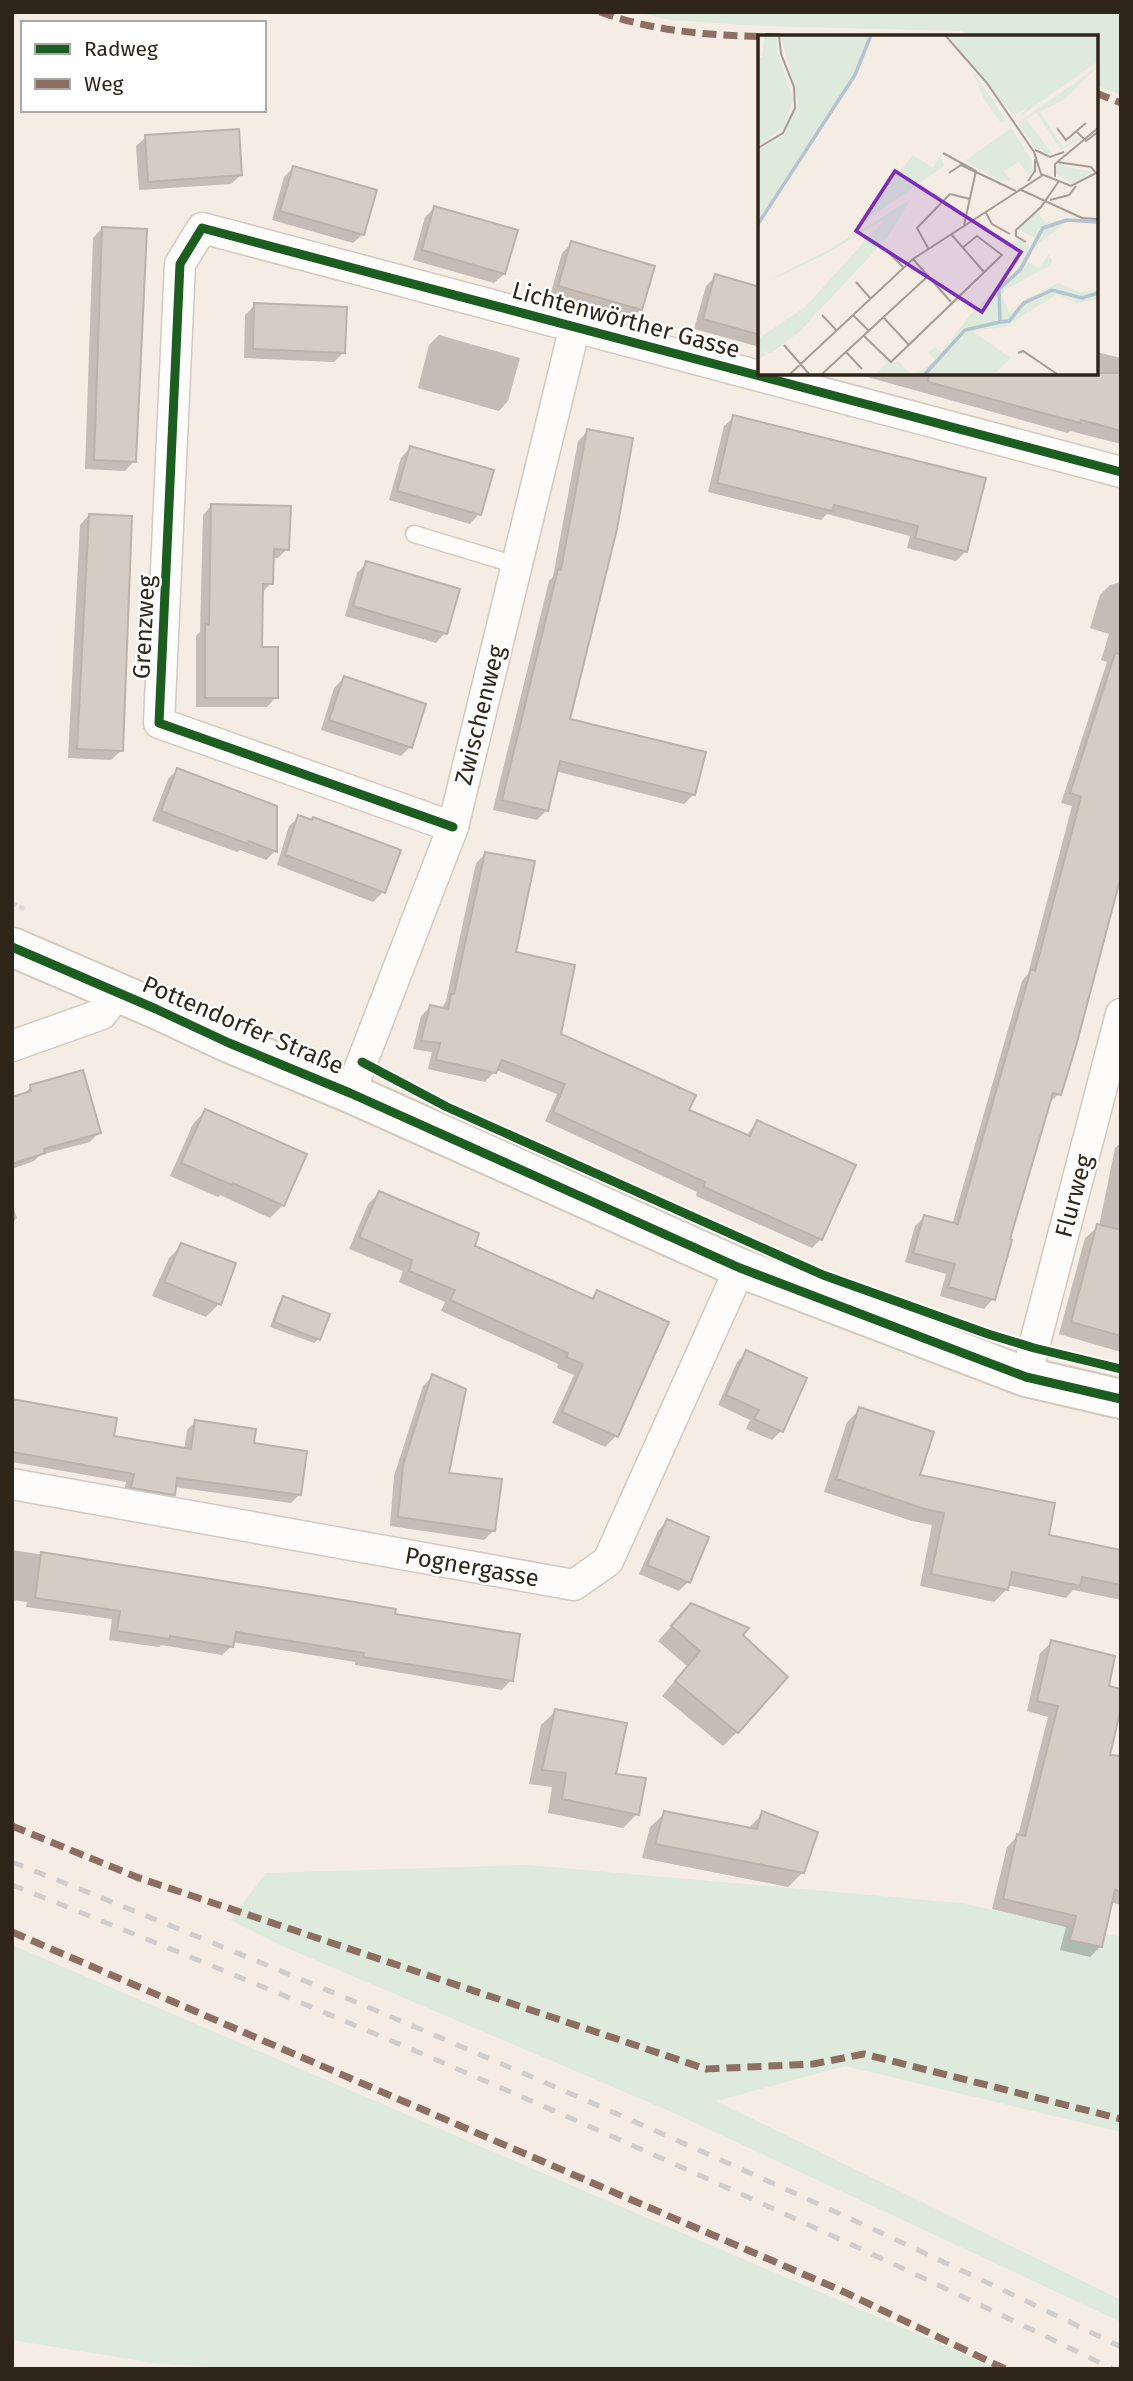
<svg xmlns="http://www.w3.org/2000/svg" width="1133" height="2381" viewBox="0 0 1133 2381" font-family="'Fira Sans',sans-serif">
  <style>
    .green { fill: #ddeadc }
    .shadow { fill: #0003 }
    .building { fill: #d5ccc4; stroke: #bbb2a9; stroke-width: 2 }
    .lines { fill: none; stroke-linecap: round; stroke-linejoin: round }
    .lane-casing { stroke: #d2c9bf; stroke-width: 19 }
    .street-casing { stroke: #d2c9bf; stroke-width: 33 }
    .secondary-casing { stroke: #d2c9bf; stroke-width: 42 }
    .path { stroke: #dcd8d5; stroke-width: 4.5; stroke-dasharray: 5 3.5; stroke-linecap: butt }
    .lane { stroke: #fefcfb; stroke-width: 16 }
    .street { stroke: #fefcfb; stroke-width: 30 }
    .secondary { stroke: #fefcfb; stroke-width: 38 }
    .rail { stroke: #d0cdca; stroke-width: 5; stroke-dasharray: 12 12; stroke-linecap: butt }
    .quiet { stroke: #8d6e63; stroke-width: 7; stroke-dasharray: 14 7; stroke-linecap: butt }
    .cycleway-casing { stroke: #fff; stroke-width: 13 }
    .cycleway { stroke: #1b5e20; stroke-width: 9 }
    .labels { text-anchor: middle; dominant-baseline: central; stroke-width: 5; stroke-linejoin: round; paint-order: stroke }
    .street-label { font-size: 24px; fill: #2f251a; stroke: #fff }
    .inset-river { fill: none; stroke: #b4c2d2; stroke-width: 3.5 }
    .inset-road { fill: none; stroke: #a69c93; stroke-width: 2 }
    .view { fill: #7b2cbf; fill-opacity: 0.15; stroke: #7b2cbf; stroke-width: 3.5 }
    .inset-edge { fill: none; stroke: #2f251a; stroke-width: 3.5 }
  </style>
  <rect width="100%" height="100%" fill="#f5ece3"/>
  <!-- green -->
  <g class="green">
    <path d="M636 12H1121V95L1096 85V37H975L961 31 761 26 670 20Z"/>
    <path d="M527 1865 960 1903 1121 1937V2132L845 2066 716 2101 1121 2300V2322L674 2113 280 1945 230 1920 266 1873Z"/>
    <path d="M12 1945 999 2369H239L154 2363 12 2340Z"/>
  </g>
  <!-- shadow -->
  <g class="shadow">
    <path d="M146 137 241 175 231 184 139 190 136 146Z"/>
    <path d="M293 168 363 234 353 243 272 220 284 177Z"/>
    <path d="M435 208 504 274 494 283 413 260 425 217Z"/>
    <path d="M102 228 134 461 125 471 85 469 93 238Z"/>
    <path d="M572 243 641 309 631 319 550 296 562 253Z"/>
    <path d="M716 276 760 289V347L694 329 706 286Z"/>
    <path d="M255 305 344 352 334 362 244 358 245 315Z"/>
    <path d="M439 335 520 358 508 401 499 411 418 388 429 345Z"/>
    <path d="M1096 352 1121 358V444L1070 431 1068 433 853 373H1096Z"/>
    <path d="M734 417 966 551 956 561 907 548 910 536 827 514 821 520 708 492 724 426Z"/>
    <path d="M588 431 568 720 694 794 684 804 555 771 547 810 537 820 493 810 549 581 553 577 578 441Z"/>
    <path d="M410 448 479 514 470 524 389 500 401 458Z"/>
    <path d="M212 505 287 549 278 558H272L271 583 261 594V649L276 697 267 707H196V636L200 632 203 515Z"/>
    <path d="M89 515 121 751 111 760 68 758 80 525Z"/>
    <path d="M367 563 445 633 436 643 345 616 357 573Z"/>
    <path d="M1121 582V842L1059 1094 1048 1103 1008 1240 993 1299 984 1309 940 1296 946 1274 905 1262 915 1226 924 1217 952 1225 1022 981 1028 974 1072 806 1061 803 1107 662 1101 660 1109 634 1090 628 1100 595 1110 585Z"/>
    <path d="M344 678 410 747 401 756 321 730 334 688Z"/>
    <path d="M177 770 275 851 266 860 240 850 237 852 152 821 168 779Z"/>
    <path d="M299 817 383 892 373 902 277 865 289 826Z"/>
    <path d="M485 854 514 954 559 1035 687 1110 746 1136 757 1122 821 1239 812 1248 696 1196 697 1192 545 1121 557 1094 496 1070 485 1082 428 1069 432 1052 413 1049 421 1016 430 1007 441 1010 446 1001 476 863Z"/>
    <path d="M31 1087 99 1132 90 1142 40 1155 34 1161 12 1169V1099L21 1096Z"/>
    <path d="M205 1111 283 1205 270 1218 220 1195 218 1197 170 1176 193 1124Z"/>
    <path d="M1121 1142V1352L1059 1334 1085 1238 1099 1226 1115 1148Z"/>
    <path d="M379 1193 472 1247 589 1300 597 1292 616 1436 605 1447 552 1423 574 1375 557 1368 558 1364 441 1311 445 1302 399 1282 403 1271 349 1249 368 1204Z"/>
    <path d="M12 1203 17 1218 12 1223Z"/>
    <path d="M182 1245 219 1304 206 1317 152 1296 169 1258Z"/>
    <path d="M284 1298 319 1339 314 1343 270 1327 279 1303Z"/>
    <path d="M746 1353 781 1431 772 1440 746 1429 750 1420 718 1405 737 1362Z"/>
    <path d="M433 1376 447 1474 494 1530 484 1540 390 1526 394 1476 423 1386Z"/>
    <path d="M12 1402 112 1438 184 1450 187 1430 196 1421 252 1444 300 1494 291 1503 174 1487 173 1494 164 1503 123 1496 126 1482 12 1462Z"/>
    <path d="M860 1409 918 1476 1047 1536 1121 1551V1600L1073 1590 1066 1598 1007 1585V1589L994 1602 920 1586 932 1525 912 1521 824 1492 847 1422Z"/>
    <path d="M667 1521 688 1582 679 1591 639 1574 658 1531Z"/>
    <path d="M12 1550 343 1602 393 1615 511 1680 502 1690 355 1665V1662L232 1642V1646L222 1655 161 1645 159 1647 109 1640 112 1619 26 1607 27 1602 12 1600Z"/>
    <path d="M677 1620 741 1635 737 1732 723 1746 662 1696 687 1666 658 1641Z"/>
    <path d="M1052 1642 1106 1687 1083 1837 1121 1846V1905L1110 1902 1101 1946 1090 1957 1060 1950 1066 1927 992 1909 1007 1847 1018 1836 1048 1717 1027 1711 1040 1653Z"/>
    <path d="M556 1711 637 1814 623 1828 548 1813 552 1787 529 1784 541 1725Z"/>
    <path d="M665 1813 748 1829 763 1813 803 1872 788 1887 642 1858 650 1827Z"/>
  </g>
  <!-- building -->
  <g class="building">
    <path d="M239 129 242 175 148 182 145 135Z"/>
    <path d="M293 166 377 190 364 235 280 211Z"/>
    <path d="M434 206 518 230 505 274 422 250Z"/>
    <path d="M102 227 147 229 136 462 94 460Z"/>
    <path d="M571 241 655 266 642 310 558 286Z"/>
    <path d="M715 274 760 287V335L703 319Z"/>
    <path d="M254 303 347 307 345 353 253 349Z"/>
    <path d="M929 373H1121V431L1081 420 1080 423 928 382Z"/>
    <path d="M733 415 986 478 967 552 915 538 918 526 834 505 832 511 717 483Z"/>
    <path d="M587 429 633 438 617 529 570 719 706 752 695 795 560 761 548 811 502 800 558 569 561 570Z"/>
    <path d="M410 446 494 470 481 515 397 491Z"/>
    <path d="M211 504 291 506 289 550 274 549 273 584H263L262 647H278V698H205V624L209 625Z"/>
    <path d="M89 514 132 516 123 751 77 749Z"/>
    <path d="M366 561 460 589 447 634 353 606Z"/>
    <path d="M1115 653 1121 654V876L1076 1046 1061 1095 1053 1093 1010 1239 1012 1240 995 1300 948 1287 955 1264 913 1253 924 1215 958 1224 1031 969 1035 971 1081 797 1070 793Z"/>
    <path d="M344 676 426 704 412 748 329 720Z"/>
    <path d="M177 768 277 806V852L249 841 248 844 161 811Z"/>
    <path d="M298 815 312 820 313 817 401 850 385 893 285 855Z"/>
    <path d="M485 852 535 861 516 952 575 965 561 1034 696 1095 689 1110 750 1136 757 1120 856 1165 822 1240 704 1187 705 1182 553 1112 565 1084 502 1060 496 1073 436 1060 440 1043 421 1041 430 1005 448 1009 451 994H454Z"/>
    <path d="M83 1070 101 1133 44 1149 45 1153 12 1164V1097L31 1091 30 1085Z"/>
    <path d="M205 1109 307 1154 284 1206 233 1183 232 1185 181 1163Z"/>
    <path d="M379 1191 479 1233 475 1246 593 1299 597 1290 669 1322 618 1437 562 1412 583 1364 566 1357 568 1353 450 1300 455 1290 409 1271 412 1260 359 1237Z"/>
    <path d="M1097 1224 1121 1230V1336L1071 1322Z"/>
    <path d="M181 1243 236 1263 221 1305 164 1282Z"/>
    <path d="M283 1296 330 1314 320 1340 274 1322Z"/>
    <path d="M746 1350 807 1378 783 1432 754 1419 759 1410 726 1395Z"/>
    <path d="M432 1374 466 1389 449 1473 502 1479 495 1531 398 1517 403 1465Z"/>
    <path d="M12 1399 117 1418 114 1436 191 1449 195 1420 256 1429 254 1443 307 1451 301 1495 177 1478 175 1495 131 1488 134 1474 12 1452Z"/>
    <path d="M859 1407 934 1432 920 1475 1055 1503 1049 1535 1121 1550V1585L1082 1577 1080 1586 1012 1572 1008 1590 931 1574 944 1513 925 1509 836 1479Z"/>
    <path d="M667 1519 709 1537 690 1583 647 1565Z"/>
    <path d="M41 1552 343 1600 396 1609 395 1614 520 1634 513 1681 363 1657 364 1653 236 1632 233 1647 170 1636 169 1639 117 1631 120 1611 35 1598Z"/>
    <path d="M691 1603 749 1628 743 1635 788 1677 738 1733 675 1681 700 1651 671 1626Z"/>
    <path d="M1051 1640 1115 1656 1109 1686 1121 1689V1708L1110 1755 1121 1756V1892L1115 1890 1102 1947 1070 1940 1076 1916 1003 1899 1017 1834 1025 1836 1058 1706 1037 1701Z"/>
    <path d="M555 1709 627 1723 616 1774 646 1778 639 1815 562 1799 566 1773 542 1770Z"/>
    <path d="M664 1811 757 1829 762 1811 818 1832 804 1873 655 1844Z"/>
  </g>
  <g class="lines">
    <!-- lane casing -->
    <g class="lane-casing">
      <path id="lane" d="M414 534 516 565"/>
    </g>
    <!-- street casing -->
    <g class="street-casing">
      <g id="street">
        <path d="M453 827 159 723 180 264 202 228 1121 472"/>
        <path d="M12 1046 102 1014 118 992"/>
        <path d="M350 1093 453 827 575 326"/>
        <path d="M1026 1377 1121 1014"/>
        <path d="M12 1484 574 1585 608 1561 740 1268"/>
      </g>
    </g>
    <!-- secondary casing -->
    <g class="secondary-casing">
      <path id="secondary" d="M12 947 156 1009 229 1043 350 1093 740 1268 1026 1377 1121 1399"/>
    </g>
    <!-- path -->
    <path class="path" d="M12 903 26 910"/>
    <!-- lane -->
    <use href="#lane" class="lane"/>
    <!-- street -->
    <use href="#street" class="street"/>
    <!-- secondary -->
    <use href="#secondary" class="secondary"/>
    <!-- rail -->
    <g class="rail">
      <path d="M12 1862C387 2011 759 2170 1121 2347"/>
      <path d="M12 1885C384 2033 753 2193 1113 2369"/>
    </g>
    <!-- quiet -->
    <g class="quiet">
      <path d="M600 12C661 34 722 36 787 37"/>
      <path d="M1096 93 1121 103"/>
      <path d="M12 1826 139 1878 706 2069 813 2064 864 2054 1121 2119"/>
      <path d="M12 1932 840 2290 1005 2369"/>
    </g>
    <!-- cycleway casing -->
    <g class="cycleway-casing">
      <g id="cycleway">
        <path d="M453 827 159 723 180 264 202 228 1121 472"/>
        <path d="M12 947 156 1009 229 1043 350 1093 740 1268 1026 1377 1121 1399"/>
        <path d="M362 1062 447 1107 823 1275 988 1334 1034 1348 1121 1369"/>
      </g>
    </g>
    <!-- cycleway -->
    <use href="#cycleway" class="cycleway"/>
  </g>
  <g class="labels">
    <!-- street labels -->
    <g class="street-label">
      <text transform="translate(626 320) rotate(15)">Lichtenwörther Gasse</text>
      <text transform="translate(144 627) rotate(-87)">Grenzweg</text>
      <text transform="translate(480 715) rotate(-76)">Zwischenweg</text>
      <text transform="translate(243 1025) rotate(23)">Pottendorfer Straße</text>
      <text transform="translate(1074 1196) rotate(-75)">Flurweg</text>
      <text transform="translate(472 1567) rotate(10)">Pognergasse</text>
    </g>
  </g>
  <!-- overview -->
  <g transform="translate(758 35)">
    <rect width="340" height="340" fill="#f5ece3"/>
    <path d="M7 0H19L20 19 35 64 26 92 0 111V22H4ZM23 0H111L96 39 0 187V115L25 101 40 68ZM190 0H339V27L258 84 270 73 255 80ZM339 32 307 64 282 77 305 112 319 101 322 104 303 115 278 77 268 84 296 121 278 114 260 88ZM215 37 248 85 243 88 226 64ZM253 93 274 125 273 142 261 127 246 136 252 145 243 146 207 126ZM155 120 175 133 182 120 186 131 97 193ZM304 128 307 131 334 137 315 149 297 138V132ZM153 164 129 203 41 297 13 318 4 316 8 320 0 324V304L47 272 127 184 66 220 0 251 71 215ZM278 177 288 188 313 183 279 210 268 226 281 233 291 219 294 227 289 232 247 255 244 260 251 278 266 265 300 248 322 257 339 255V264L319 268 299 259 247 292 214 296 253 323 236 339H118L128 328 124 321 133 330 140 326 152 338 164 336 177 325 171 318 177 312 183 317 213 279 258 235 267 219 255 212 260 204 271 210 269 217 277 203 260 194Z" fill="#ddeadc"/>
    <path class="inset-river" d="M0 189 97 40 113 0M242 287 251 286 266 268 294 255 324 263 340 258M167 339 207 295 242 287 241 254 262 235 285 193 309 185 340 187"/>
    <path class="inset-road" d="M187 0 229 48 276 117 283 139 313 151 340 137M299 93 308 105 328 88M318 96 328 106 340 97M0 113 25 98 37 73 36 52 23 19 21 0M277 115 292 122 306 117M185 118 218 136 206 190M299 127 333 132 338 138M191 138 203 130 258 156M297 142V129L340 93M270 146 277 136V124M261 154 324 183 340 184M292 165 311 160 318 151M228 178 234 189 252 199M193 199 226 237M268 207 258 201V195L283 172 301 146M170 213 159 193 192 159 212 164M129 216 146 233M155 224 193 267M98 247 113 264M64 280 79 296M95 280 111 296M126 283 151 310M106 301 133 327 244 220 219 201 204 213M26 310 51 339M88 317 104 334M260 318 265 316 299 339M32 339 155 224 285 140M64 339 170 241"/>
    <path class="view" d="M137 136 263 217 224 277 98 196Z"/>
    <rect width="340" height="340" class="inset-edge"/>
  </g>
  <!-- border -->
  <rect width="1133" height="2381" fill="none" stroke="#2f251a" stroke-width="28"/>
  <!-- legend -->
  <rect x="21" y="21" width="245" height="91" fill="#ffffff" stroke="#aca8a3" stroke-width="2"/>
  <rect x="35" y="44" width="35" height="10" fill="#1b5e20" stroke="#aca8a3" stroke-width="2"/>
  <text x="84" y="56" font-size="21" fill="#2f251a">Radweg</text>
  <rect x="35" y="79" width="35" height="10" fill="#8d6e63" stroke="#aca8a3" stroke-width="2"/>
  <text x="84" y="91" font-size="21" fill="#2f251a">Weg</text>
</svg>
